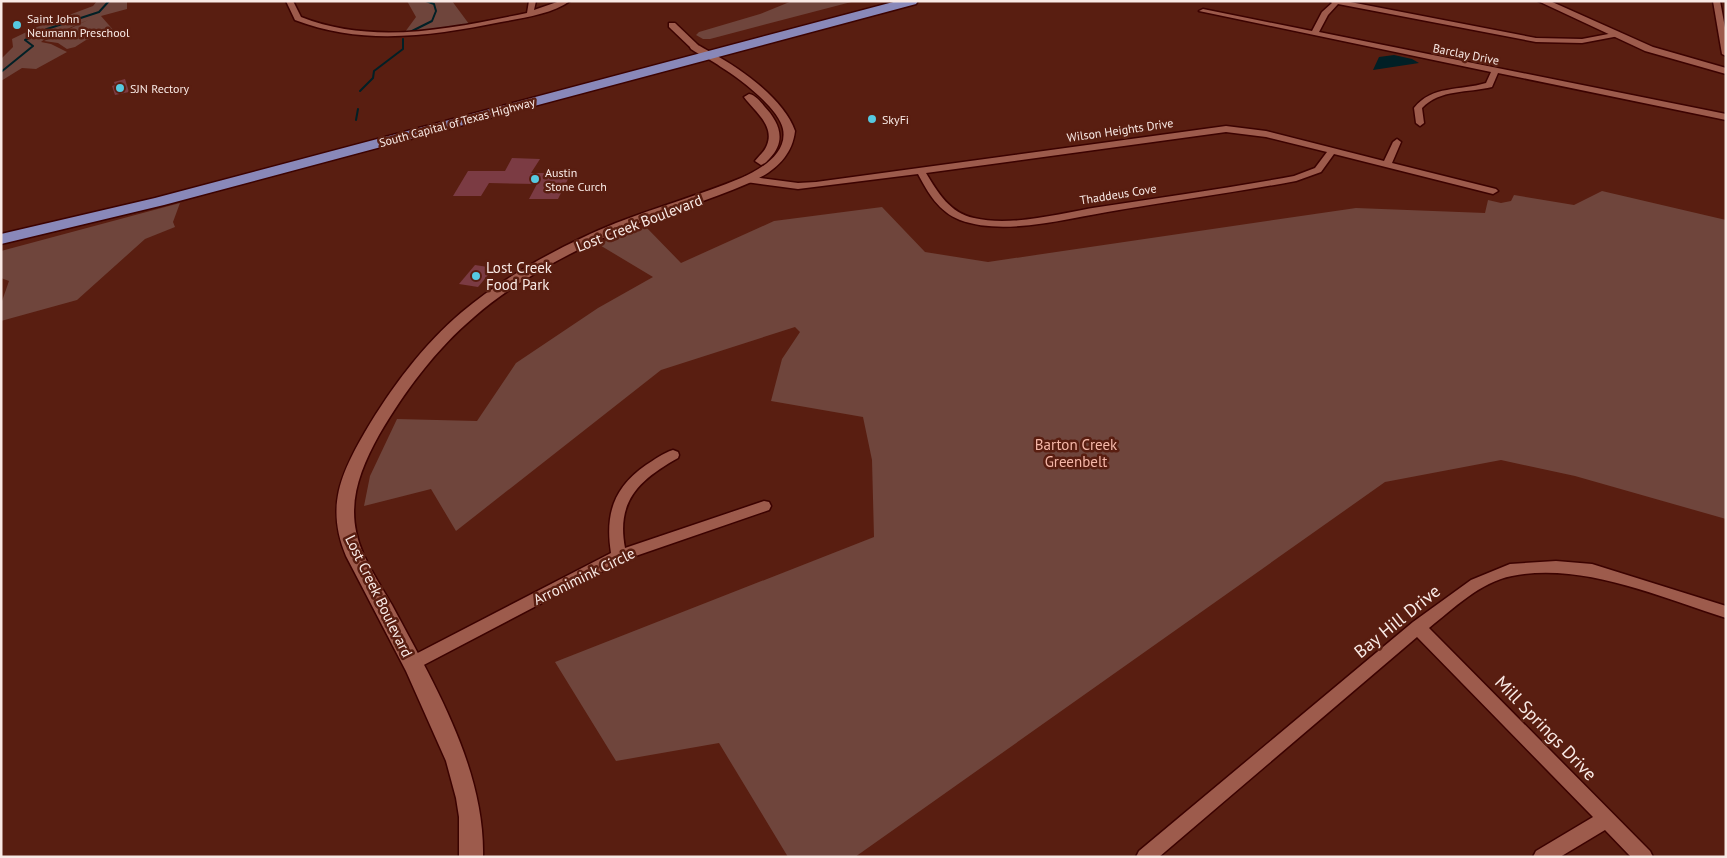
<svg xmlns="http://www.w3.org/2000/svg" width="1727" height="858" viewBox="0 0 1727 858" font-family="'PT Sans',sans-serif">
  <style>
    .green { fill: #6f453c }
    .water { fill: #012026 }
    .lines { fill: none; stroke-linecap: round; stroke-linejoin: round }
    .stream { stroke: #012026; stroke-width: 2 }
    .building { fill: #7b3b43 }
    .minor-casing { stroke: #3b0200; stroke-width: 3 }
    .tertiary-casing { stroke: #3b0200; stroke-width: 3 }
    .trunk-casing { stroke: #3b0200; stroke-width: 3 }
    .minor { fill: #9d5b4c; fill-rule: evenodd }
    .tertiary { fill: #9d5b4c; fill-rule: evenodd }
    .trunk { fill: #8988b9; fill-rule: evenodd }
    .poi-dot { fill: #56c9e1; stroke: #591e11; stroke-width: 2 }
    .labels { text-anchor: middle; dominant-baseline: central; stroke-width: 5; stroke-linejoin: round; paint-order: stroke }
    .far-poi-label { font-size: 12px; fill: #f9eae6; stroke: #591e11; text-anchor: start }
    .far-street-label { font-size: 12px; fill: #f9eae6; stroke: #591e11 }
    .street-label { font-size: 15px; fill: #f9eae6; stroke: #591e11 }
    .poi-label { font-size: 15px; fill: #f9eae6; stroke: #591e11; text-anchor: start }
    .park-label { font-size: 15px; fill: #f5b7a8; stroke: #591e11 }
    .near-street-label { font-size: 18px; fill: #f9eae6; stroke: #591e11 }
  </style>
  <rect width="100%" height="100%" fill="#591e11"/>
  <!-- green -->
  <g class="green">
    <path d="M97 1H127V9L101 16 115 32 86 40 75 47 67 49 58 43 44 41 88 20 46 38 41 42 51 44 67 52 36 69 22 68 1 81V59L13 47 12 39 37 27 93 6Z"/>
    <path d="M407 1H452L469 24 439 30 405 32 416 17Z"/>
    <path d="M792 1H855L710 39H703L696 35 699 32 760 14Z"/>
    <path d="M1602 191 1726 220V519L1575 476 1501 460 1385 482 855 857H788L719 743 616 761 555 662 874 537 872 460 863 417 771 401 782 359 800 332 795 327 661 370 456 531 431 489 364 506 370 476 397 419 477 421 516 363 598 308 653 277 598 244 646 227 681 263 774 221 882 207 925 252 988 262 1356 208 1485 213 1488 200 1501 203 1511 201 1514 195 1574 205Z"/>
    <path d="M180 203 173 222 175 227 145 239 77 300 1 321V304L9 281 1 278V251Z"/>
  </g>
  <!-- water -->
  <path class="water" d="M1394 55 1412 59 1419 63 1373 70 1379 57Z"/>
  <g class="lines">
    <!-- stream -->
    <g class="stream">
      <path d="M410 32 432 21 436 11 434 4 426 1"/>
      <path d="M1 72 33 46 25 40 47 29 99 12 109 1"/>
      <path d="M360 91 373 78 374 71 403 49V39"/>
      <path d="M356 120 358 109"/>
    </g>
  </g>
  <!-- building -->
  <g class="building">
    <path d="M125 79 129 92 115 95 112 86 115 85 114 82Z"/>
    <path d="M512 158 540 159 531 173H571L558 199H529L537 184 489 183 481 196H453L468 171H505Z"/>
    <path d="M475 265 494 268 478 287 459 284Z"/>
  </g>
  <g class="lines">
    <!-- minor casing -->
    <g class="minor-casing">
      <g id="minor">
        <path d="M286 1H293L301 17C375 46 452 28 527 13L529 1H536L534 10 560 1H570C552 14 523 18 501 22 432 36 363 46 295 20Z"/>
        <path d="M1330 1H1345L1536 38 1582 39 1619 32V36L1582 43 1536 42 1338 4 1328 15 1319 32 1726 114V120L1498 73 1492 87C1468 93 1440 89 1422 108L1424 123 1420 126 1416 123 1414 108C1432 85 1460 91 1486 83L1491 72 1199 11 1203 9 1312 31 1322 12 1332 3Z"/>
        <path d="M1713 1H1720L1726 33V56L1722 54Z"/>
        <path d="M669 23H675L698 45V49H692L669 27Z"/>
        <path d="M1226 126 1266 131 1384 161 1393 142 1397 139 1401 142 1392 163 1496 189 1498 191 1493 194 1334 154 1321 172 1296 181C1237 192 1178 200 1119 210 1072 217 1006 237 960 220 939 212 928 193 918 174L798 189 746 182 741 179 746 176 798 183 816 182ZM1226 132 1266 137 1327 152 1315 168 1294 176C1229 188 1164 197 1099 207 1061 213 1012 227 974 218 950 213 938 193 926 173Z"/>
        <path d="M673 450 678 452 679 455 678 458C639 480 616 501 625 548L764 501 769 502 771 506 769 510 624 560 418 668 413 670 408 668 405 663 408 658 611 553C605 515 613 488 646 465 654 460 663 453 673 450Z"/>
        <path d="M1556 561 1592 564 1726 606V618C1660 597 1582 562 1512 576 1480 582 1453 609 1429 628L1650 851 1653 857H1631L1605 830 1560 857H1533L1536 851 1593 817 1417 637 1159 857H1136L1139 851 1413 622 1471 580 1510 564Z"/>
      </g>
    </g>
    <!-- tertiary casing -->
    <g class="tertiary-casing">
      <g id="tertiary">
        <path d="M1538 1H1550L1653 47 1726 68V74L1645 51Z"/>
        <path d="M695 44C701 46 706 50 712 53 741 69 784 99 795 131 792 158 772 173 749 183 708 201 665 213 624 229 573 250 515 281 474 317 436 349 404 392 379 435 358 473 344 510 363 553 371 571 382 588 392 605 433 682 485 768 483 857H459V817L456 798 446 761 406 671 346 556C326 508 340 475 365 432 391 388 423 345 462 312 503 277 566 243 616 223 657 207 700 195 741 178 759 170 788 154 783 129 779 108 739 78 721 67 712 60 701 56 691 49L690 47Z"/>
        <path d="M749 94C755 95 760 101 764 106 779 122 787 140 770 158 767 161 766 163 761 165L755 161C759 156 765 151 767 145 775 125 754 111 744 97Z"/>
      </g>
    </g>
    <!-- trunk casing -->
    <g class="trunk-casing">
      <path id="trunk" d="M897 1H918L916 4 164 205 1 244V234L155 198Z"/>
    </g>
    <!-- minor -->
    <use href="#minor" class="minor"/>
    <!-- tertiary -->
    <use href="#tertiary" class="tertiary"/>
    <!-- trunk -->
    <use href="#trunk" class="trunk"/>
  </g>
  <!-- markers -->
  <g class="poi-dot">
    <circle cx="17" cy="25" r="5"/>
    <circle cx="120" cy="88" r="5"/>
    <circle cx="872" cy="119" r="5"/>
    <circle cx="535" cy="179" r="5"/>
    <circle cx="476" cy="276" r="5"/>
  </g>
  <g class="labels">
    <!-- far-poi labels -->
    <g class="far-poi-label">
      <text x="27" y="18">Saint John<tspan x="27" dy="14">Neumann Preschool</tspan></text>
      <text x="130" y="88">SJN Rectory</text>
      <text x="882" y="119">SkyFi</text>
      <text x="545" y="172">Austin<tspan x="545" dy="14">Stone Curch</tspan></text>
    </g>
    <!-- far-street labels -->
    <g class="far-street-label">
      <text transform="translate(1466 54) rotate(11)">Barclay Drive</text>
      <text transform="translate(457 122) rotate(-15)">South Capital of Texas Highway</text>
      <text transform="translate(1120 130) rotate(-8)">Wilson Heights Drive</text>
      <text transform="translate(1118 194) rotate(-9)">Thaddeus Cove</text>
    </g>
    <!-- street labels -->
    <g class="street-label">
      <text transform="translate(639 223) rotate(-21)">Lost Creek Boulevard</text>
      <text transform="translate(584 576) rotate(-26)">Arronimink Circle</text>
      <text transform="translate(379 596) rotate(64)">Lost Creek Boulevard</text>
    </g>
    <!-- poi labels -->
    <g class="poi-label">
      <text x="486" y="267">Lost Creek<tspan x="486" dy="17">Food Park</tspan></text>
    </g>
    <!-- park labels -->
    <g class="park-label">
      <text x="1076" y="444">Barton Creek<tspan x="1076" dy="17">Greenbelt</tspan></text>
    </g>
    <!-- near-street labels -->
    <g class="near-street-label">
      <text transform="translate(1397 621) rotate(-39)">Bay Hill Drive</text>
      <text transform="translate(1546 728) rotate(46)">Mill Springs Drive</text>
    </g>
  </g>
  <!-- border -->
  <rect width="1727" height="858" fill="none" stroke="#f9eae6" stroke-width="5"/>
</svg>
